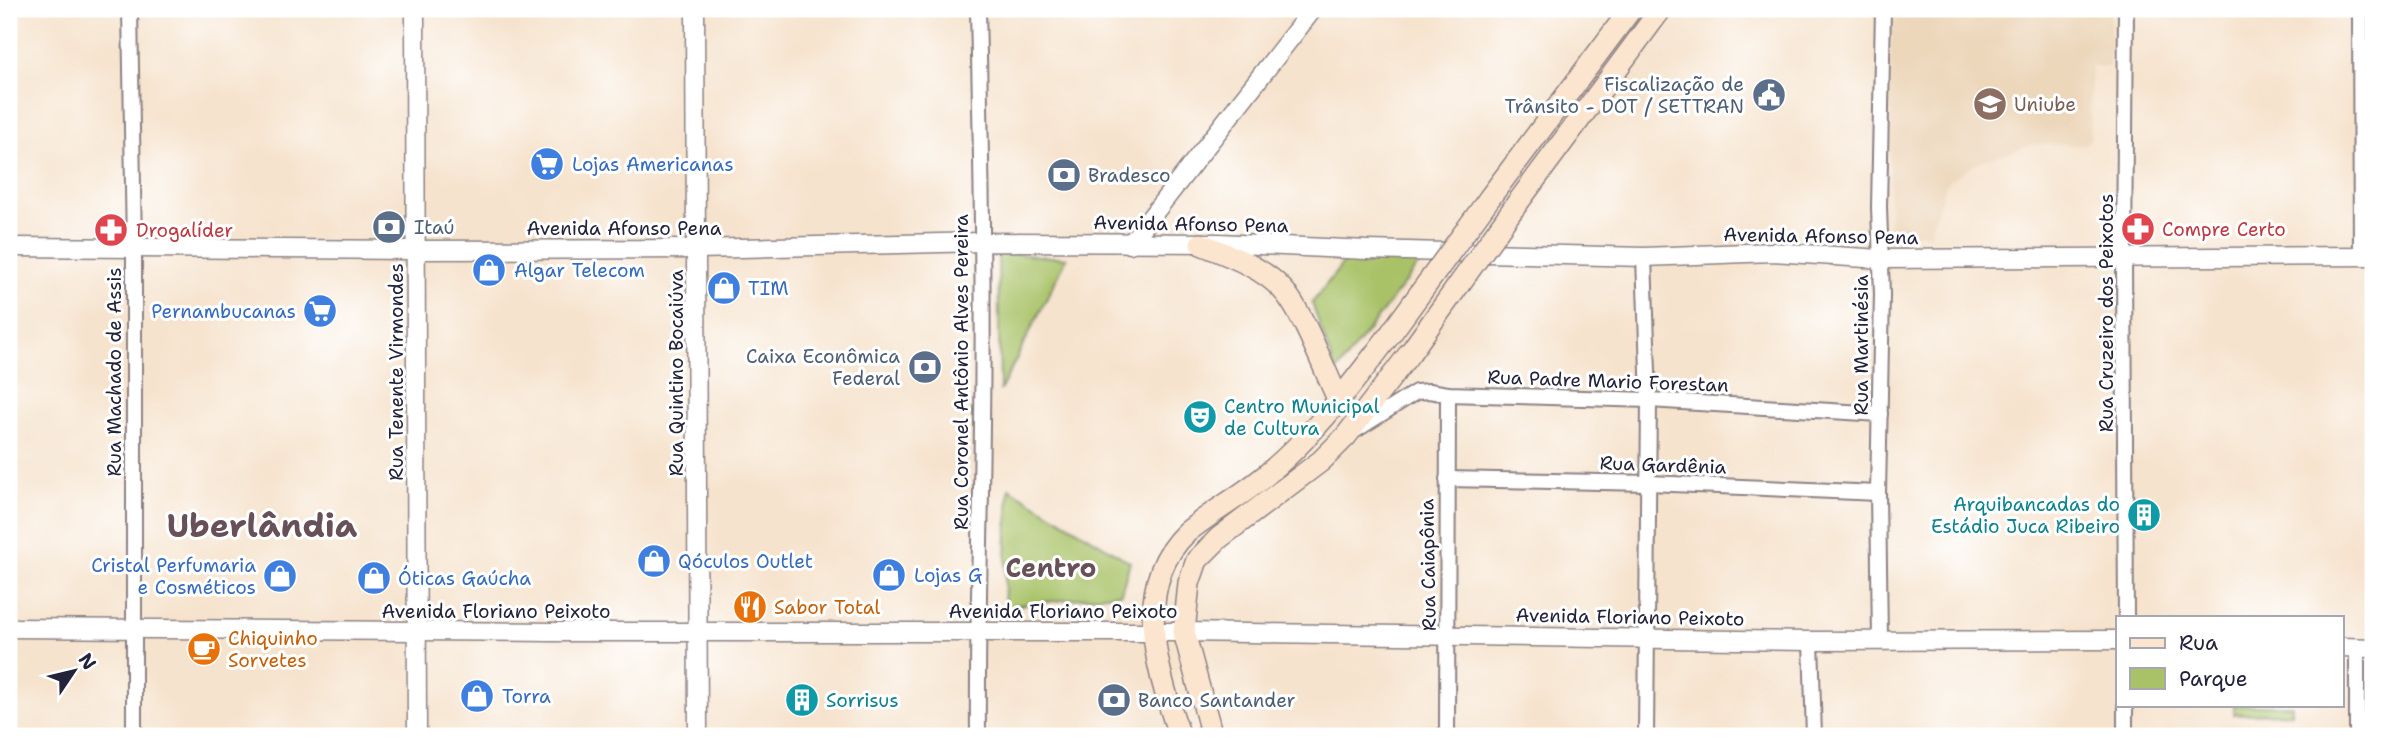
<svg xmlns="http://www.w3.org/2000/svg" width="2382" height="745" viewBox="0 0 2382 745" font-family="'Shantell Sans',sans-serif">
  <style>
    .built { fill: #edd7bb }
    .green { fill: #a9c268; stroke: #667252; stroke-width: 2 }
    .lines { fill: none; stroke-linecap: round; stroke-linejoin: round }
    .minor-casing { stroke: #8c8284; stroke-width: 18 }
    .tertiary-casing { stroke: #8c8284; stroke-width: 21 }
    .secondary-casing { stroke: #8c8284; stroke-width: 24 }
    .minor { stroke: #fff; stroke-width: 14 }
    .tertiary { stroke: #fff; stroke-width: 18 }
    .secondary { stroke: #fce5cf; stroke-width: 21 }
    .secondary-bridge-casing { stroke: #8c8284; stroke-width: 24; stroke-linecap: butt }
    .secondary-bridge { stroke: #fce5cf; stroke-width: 21 }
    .labels { text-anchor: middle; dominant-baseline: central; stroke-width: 6; stroke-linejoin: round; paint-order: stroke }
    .service-label { font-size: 19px; fill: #4e5e75; stroke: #fff; text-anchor: start }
    .education-label { font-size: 19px; fill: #785e54; stroke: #fff; text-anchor: start }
    .shop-label { font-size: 19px; fill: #366cbe; stroke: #fff; text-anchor: start }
    .street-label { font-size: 19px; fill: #22223b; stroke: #fff }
    .health-label { font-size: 19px; fill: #be3a42; stroke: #fff; text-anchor: start }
    .culture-label { font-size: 19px; fill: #0d838f; stroke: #fff; text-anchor: start }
    .food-label { font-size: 19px; fill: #c56008; stroke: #fff; text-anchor: start }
    .district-label { font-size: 26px; font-weight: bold; fill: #675058; stroke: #fff }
    .town-label { font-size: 33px; font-weight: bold; fill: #675058; stroke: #fff }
  </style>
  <rect width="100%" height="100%" fill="#fff"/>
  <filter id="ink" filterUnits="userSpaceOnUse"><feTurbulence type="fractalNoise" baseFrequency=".0143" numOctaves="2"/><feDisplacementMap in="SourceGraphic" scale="14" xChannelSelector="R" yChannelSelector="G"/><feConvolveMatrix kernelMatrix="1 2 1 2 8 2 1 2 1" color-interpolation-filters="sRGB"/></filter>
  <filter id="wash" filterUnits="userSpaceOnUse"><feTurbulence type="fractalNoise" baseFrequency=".00686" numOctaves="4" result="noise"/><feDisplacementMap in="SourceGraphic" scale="28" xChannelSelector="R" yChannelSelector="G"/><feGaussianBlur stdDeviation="1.57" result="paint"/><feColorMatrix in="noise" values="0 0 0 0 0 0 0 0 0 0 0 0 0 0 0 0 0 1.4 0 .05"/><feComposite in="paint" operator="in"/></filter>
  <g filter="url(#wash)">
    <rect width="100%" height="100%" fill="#f6e3cd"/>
    <!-- built -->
    <path class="built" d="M1891 9H2111L2109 67 2091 66 2090 140 2083 145 2035 144 1981 161 1951 179 1945 188 1929 234 1889 233Z"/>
    <!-- green -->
    <g class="green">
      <path d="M1354 249 1429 251 1336 372 1312 303Z"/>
      <path d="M998 253 1067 258 1000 391Z"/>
      <path d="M1009 488 1130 562 1121 593 1004 607Z"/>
      <path d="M2234 705H2292V713L2234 714Z"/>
    </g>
  </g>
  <g filter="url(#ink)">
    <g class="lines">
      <!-- minor casing -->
      <g class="minor-casing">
        <g id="minor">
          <path d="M130 9 134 247V736"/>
          <path d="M2126 9 2124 259 2126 617"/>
          <path d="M2360 9 2361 255"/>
          <path d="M1644 257 1649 400 1646 736"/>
          <path d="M1356 430 1416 392 1429 391 1448 394 1649 400 1880 414"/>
          <path d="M1447 479 1649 483 1878 493"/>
          <path d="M1880 639 1878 493 1882 294 1879 207 1883 9"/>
          <path d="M1811 641 1814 736"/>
          <path d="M2357 648V736"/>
          <path d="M978 736C977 632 981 528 982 423 984 285 981 147 978 9"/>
          <path d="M1447 736 1448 394"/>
          <path d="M2125 736V705"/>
        </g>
      </g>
      <!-- tertiary casing -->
      <g class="tertiary-casing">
        <g id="tertiary">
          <path d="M415 9 417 736"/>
          <path d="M695 9 698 736"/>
          <path d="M1130 244 1313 9"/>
          <path d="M9 247 417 250 697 249 982 242 1219 243 1367 250 1644 257 1773 252 1881 259 2373 256"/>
          <path d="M9 628 554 632H1184L1811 641 2118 640"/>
          <path d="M2342 647 2373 648"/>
        </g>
      </g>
      <!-- secondary casing -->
      <g class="secondary-casing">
        <g id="secondary">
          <path d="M1491 196 1631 9"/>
          <path d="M1513 209 1661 9"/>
          <path d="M1201 244C1228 255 1262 267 1282 289 1303 311 1325 372 1339 401"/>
          <path d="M1180 736C1157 674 1131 586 1186 533 1211 512 1240 497 1265 476 1314 436 1351 385 1389 336"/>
          <path d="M1212 736 1184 632 1189 583 1197 560 1219 538 1321 461 1346 436 1410 353"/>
        </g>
      </g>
      <!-- minor -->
      <use href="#minor" class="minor"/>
      <!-- tertiary -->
      <use href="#tertiary" class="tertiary"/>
      <!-- secondary -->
      <use href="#secondary" class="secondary"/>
      <!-- secondary-bridge casing -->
      <g class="secondary-bridge-casing">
        <g id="secondary-bridge">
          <path d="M1389 336 1491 196"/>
          <path d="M1410 353 1513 209"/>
        </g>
      </g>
      <!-- secondary-bridge -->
      <use href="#secondary-bridge" class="secondary-bridge"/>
    </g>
  </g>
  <!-- icons -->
  <defs>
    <g id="civic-disc" transform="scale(1.75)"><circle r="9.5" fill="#5c6f8a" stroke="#fff"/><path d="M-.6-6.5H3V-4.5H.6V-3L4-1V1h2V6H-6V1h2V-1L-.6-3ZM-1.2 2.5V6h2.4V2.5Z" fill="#fff"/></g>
    <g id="university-disc" transform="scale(1.75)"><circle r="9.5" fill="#8d6e63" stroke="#fff"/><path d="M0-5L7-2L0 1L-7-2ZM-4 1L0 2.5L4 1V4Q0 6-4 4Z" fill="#fff"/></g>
    <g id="supermarket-disc" transform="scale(1.75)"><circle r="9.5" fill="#3f7fe0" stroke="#fff"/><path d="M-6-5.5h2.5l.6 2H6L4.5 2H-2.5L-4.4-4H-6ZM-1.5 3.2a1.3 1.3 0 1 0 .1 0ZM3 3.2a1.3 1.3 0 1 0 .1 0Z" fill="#fff"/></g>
    <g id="bank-disc" transform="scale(1.75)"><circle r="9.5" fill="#5c6f8a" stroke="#fff"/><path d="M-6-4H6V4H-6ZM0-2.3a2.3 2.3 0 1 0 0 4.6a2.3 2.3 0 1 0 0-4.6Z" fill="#fff"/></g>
    <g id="pharmacy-disc" transform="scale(1.75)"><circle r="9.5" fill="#e0444e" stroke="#fff"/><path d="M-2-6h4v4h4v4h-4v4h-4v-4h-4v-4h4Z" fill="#fff"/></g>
    <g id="shop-disc" transform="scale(1.75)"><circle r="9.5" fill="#3f7fe0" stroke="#fff"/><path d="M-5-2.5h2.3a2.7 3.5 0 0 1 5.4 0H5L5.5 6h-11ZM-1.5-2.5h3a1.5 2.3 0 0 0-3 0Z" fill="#fff"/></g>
    <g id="theatre-disc" transform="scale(1.75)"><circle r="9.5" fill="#0f9aa8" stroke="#fff"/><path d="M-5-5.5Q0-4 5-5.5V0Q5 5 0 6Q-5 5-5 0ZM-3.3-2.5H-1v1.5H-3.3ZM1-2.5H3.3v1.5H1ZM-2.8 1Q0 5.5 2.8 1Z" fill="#fff"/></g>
    <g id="building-disc" transform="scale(1.75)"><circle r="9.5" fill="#0f9aa8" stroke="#fff"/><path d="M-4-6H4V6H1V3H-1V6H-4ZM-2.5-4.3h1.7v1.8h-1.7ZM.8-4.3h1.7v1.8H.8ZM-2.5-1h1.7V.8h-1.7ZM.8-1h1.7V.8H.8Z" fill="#fff"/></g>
    <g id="restaurant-disc" transform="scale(1.75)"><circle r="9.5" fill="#e8710a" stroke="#fff"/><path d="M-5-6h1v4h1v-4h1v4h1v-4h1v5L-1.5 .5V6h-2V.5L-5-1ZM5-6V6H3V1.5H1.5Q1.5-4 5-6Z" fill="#fff"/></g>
    <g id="cafe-disc" transform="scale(1.75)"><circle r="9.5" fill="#e8710a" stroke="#fff"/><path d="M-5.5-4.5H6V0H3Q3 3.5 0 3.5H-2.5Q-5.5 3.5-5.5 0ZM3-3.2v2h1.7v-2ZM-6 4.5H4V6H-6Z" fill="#fff"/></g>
  </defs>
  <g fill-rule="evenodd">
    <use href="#civic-disc" x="1769" y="95"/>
    <use href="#university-disc" x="1990" y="104"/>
    <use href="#supermarket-disc" x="547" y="164"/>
    <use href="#bank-disc" x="1064" y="175"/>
    <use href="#bank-disc" x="389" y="227"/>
    <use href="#pharmacy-disc" x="2138" y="229"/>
    <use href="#pharmacy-disc" x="111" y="230"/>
    <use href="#shop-disc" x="489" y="270"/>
    <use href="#shop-disc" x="724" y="288"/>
    <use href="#supermarket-disc" x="320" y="311"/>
    <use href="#bank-disc" x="925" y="367"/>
    <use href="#theatre-disc" x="1200" y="417"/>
    <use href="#building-disc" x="2144" y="515"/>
    <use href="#shop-disc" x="654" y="561"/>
    <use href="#shop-disc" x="889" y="575"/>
    <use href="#shop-disc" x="280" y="576"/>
    <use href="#shop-disc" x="374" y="578"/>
    <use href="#restaurant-disc" x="750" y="607"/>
    <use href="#cafe-disc" x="204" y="649"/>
    <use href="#shop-disc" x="477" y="696"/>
    <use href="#building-disc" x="802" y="700"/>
    <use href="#bank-disc" x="1114" y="700"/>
  </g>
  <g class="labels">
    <!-- service labels -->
    <g class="service-label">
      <text x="1744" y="84" text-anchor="end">Fiscalização de<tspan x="1744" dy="22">Trânsito - DOT / SETTRAN</tspan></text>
      <text x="1088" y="175">Bradesco</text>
      <text x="414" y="227">Itaú</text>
      <text x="900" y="356" text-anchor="end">Caixa Econômica<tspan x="900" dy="22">Federal</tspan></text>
      <text x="1138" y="700">Banco Santander</text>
    </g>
    <!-- education labels -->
    <g class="education-label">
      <text x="2014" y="104">Uniube</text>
    </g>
    <!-- shop labels -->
    <g class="shop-label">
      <text x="572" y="164">Lojas Americanas</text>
      <text x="514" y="270">Algar Telecom</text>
      <text x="748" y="288">TIM</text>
      <text x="296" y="311" text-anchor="end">Pernambucanas</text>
      <text x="678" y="561">Qóculos Outlet</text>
      <text x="256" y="565" text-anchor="end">Cristal Perfumaria<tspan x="256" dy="22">e Cosméticos</tspan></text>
      <text x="914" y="575">Lojas G</text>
      <text x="398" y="578">Óticas Gaúcha</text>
      <text x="502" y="696">Torra</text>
    </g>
    <!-- street labels -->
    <g class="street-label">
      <text transform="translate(1191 224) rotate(1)">Avenida Afonso Pena</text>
      <text x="624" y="228">Avenida Afonso Pena</text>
      <text transform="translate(1821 236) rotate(1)">Avenida Afonso Pena</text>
      <text transform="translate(2106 313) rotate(-90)">Rua Cruzeiro dos Peixotos</text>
      <text transform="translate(1861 345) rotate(-90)">Rua Martinésia</text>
      <text transform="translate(114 372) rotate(-90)">Rua Machado de Assis</text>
      <text transform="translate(396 372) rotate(-90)">Rua Tenente Virmondes</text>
      <text transform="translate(961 372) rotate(-90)">Rua Coronel Antônio Alves Pereira</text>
      <text transform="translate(676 373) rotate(-90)">Rua Quintino Bocaiúva</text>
      <text transform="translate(1608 381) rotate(2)">Rua Padre Mario Forestan</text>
      <text transform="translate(1663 465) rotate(2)">Rua Gardênia</text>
      <text transform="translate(1428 565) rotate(-91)">Rua Caiapônia</text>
      <text x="496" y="611">Avenida Floriano Peixoto</text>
      <text x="1063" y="611">Avenida Floriano Peixoto</text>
      <text transform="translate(1630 617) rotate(1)">Avenida Floriano Peixoto</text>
    </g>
    <!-- health labels -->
    <g class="health-label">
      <text x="2162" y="229">Compre Certo</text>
      <text x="136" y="230">Drogalíder</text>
    </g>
    <!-- culture labels -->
    <g class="culture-label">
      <text x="1224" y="406">Centro Municipal<tspan x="1224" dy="22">de Cultura</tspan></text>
      <text x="2120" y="504" text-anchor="end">Arquibancadas do<tspan x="2120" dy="22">Estádio Juca Ribeiro</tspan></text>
      <text x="826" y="700">Sorrisus</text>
    </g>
    <!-- food labels -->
    <g class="food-label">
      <text x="774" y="607">Sabor Total</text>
      <text x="228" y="638">Chiquinho<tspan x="228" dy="22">Sorvetes</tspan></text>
    </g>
    <!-- district labels -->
    <g class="district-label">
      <text x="1051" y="567">Centro</text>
    </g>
    <!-- town labels -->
    <g class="town-label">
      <text x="262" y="525">Uberlândia</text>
    </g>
  </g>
  <!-- margin -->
  <rect width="2382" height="745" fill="none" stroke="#fff" stroke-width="35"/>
  <!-- legend -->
  <rect x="2116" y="616" width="228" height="91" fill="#ffffff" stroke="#a7a7b1" stroke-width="2"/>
  <rect x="2130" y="638" width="35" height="10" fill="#fce5cf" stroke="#a7a7b1" stroke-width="2"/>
  <text x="2179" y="650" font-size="21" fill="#22223b">Rua</text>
  <rect x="2130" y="668" width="35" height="21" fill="#a9c268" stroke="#a7a7b1" stroke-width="2"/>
  <text x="2179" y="686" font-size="21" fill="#22223b">Parque</text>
  <!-- north arrow -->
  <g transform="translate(74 671) rotate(55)" stroke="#ffffff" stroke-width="5" paint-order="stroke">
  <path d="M0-5L12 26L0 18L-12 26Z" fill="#22223b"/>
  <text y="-10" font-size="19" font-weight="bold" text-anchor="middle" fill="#22223b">N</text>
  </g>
</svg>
